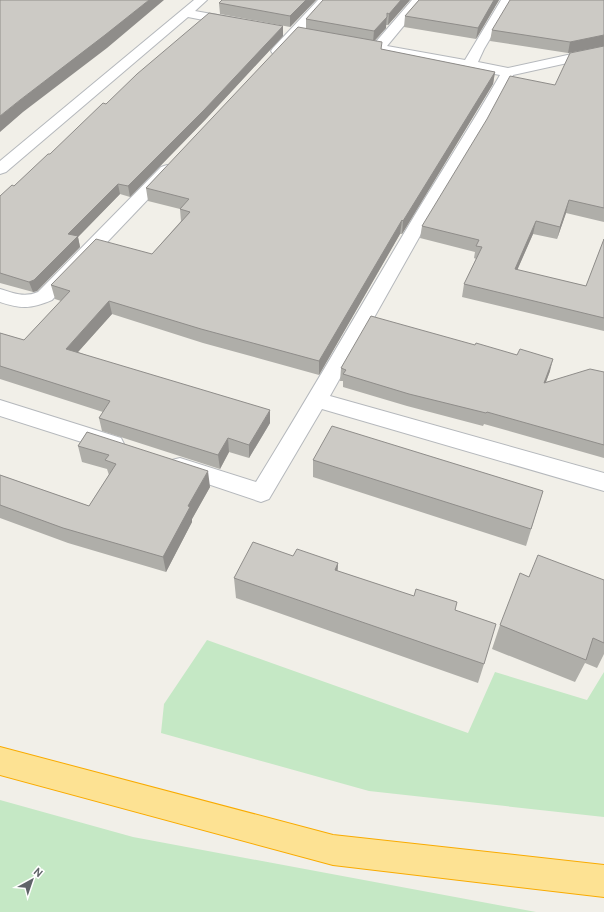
<svg xmlns="http://www.w3.org/2000/svg" width="604" height="912" viewBox="0 0 604 912" font-family="Overpass,sans-serif">
  <style>
    .green { fill: #c5e8c5 }
    .lines { fill: none; stroke-linecap: round; stroke-linejoin: round }
    .minor-casing { stroke: #b5b8bc; stroke-width: 2 }
    .motorway-casing { stroke: #f9ab00; stroke-width: 2 }
    .minor { fill: #fff; fill-rule: evenodd }
    .motorway { fill: #fde293; fill-rule: evenodd }
    .wall { fill: #afaea9 }
    .shaded-wall { fill: #8f8d8a }
    .building { fill: #cccac5; stroke: #8f8d8a }
  </style>
  <rect width="100%" height="100%" fill="#f1efe8"/>
  <!-- green -->
  <g class="green">
    <path d="M207 640 468 733 495 672 587 700 604 672V817L369 791 161 733 164 704Z"/>
    <path d="M0 800 133 837 536 912H0Z"/>
  </g>
  <g class="lines">
    <!-- minor casing -->
    <g class="minor-casing">
      <g id="minor">
        <path d="M194 0H207L195 11 234 18 239 19 240 22 239 25 234 26 188 17 6 172 0 174V161Z"/>
        <path d="M318 0H331L283 54H273L271 51 273 48Z"/>
        <path d="M412 0H425L387 46 465 60 501 0H513L484 49 478 62 508 68 604 47V55L513 75 484 130 421 234 330 396 604 473V491L322 409 269 499 261 502 172 472 169 466 172 460 180 458 256 482C306 401 354 318 403 235 435 181 469 129 500 75L353 48 351 45 353 42 358 41 374 44Z"/>
        <path d="M167 165 173 167 175 170 173 173 52 300C31 309 21 309 0 302V289C14 293 24 298 38 292L161 167Z"/>
        <path d="M0 400 121 438 124 444 121 450 113 452 0 416Z"/>
      </g>
    </g>
    <!-- motorway casing -->
    <g class="motorway-casing">
      <path id="motorway" d="M0 747 333 835 604 865V897L333 865 0 775Z"/>
    </g>
    <!-- minor -->
    <use href="#minor" class="minor"/>
    <!-- motorway -->
    <use href="#motorway" class="motorway"/>
  </g>
  <!-- wall -->
  <g class="wall">
    <path d="M316 0 290 27 220 14 219 3Z"/>
    <path d="M410 0 388 25H386V28L375 41 381 49 495 72 493 84 402 234H400L319 375 203 343 112 314 78 352 270 423 249 458 229 452 220 469 102 431 99 418 103 412 0 379V333L24 340 61 301 55 299 51 285 152 254 181 221 180 209 148 201 146 188 306 29V19Z"/>
    <path d="M419 0H499L476 39 404 27 405 16Z"/>
    <path d="M604 0V222L566 213 557 239 533 234 517 270 586 286 604 239V331L462 297 464 284 476 259 474 258 475 252 420 238 422 226 555 85 585 50 568 53 490 41 492 30Z"/>
    <path d="M283 36 205 120 130 197 120 194 78 237 80 247 37 291 33 292 0 283V196L14 186 50 154 106 104Z"/>
    <path d="M341 368 550 371 546 382 604 372V458L484 424 483 426 407 406 343 387V381H340Z"/>
    <path d="M87 432 210 487 192 519V522L166 572 68 543 0 518V475L89 506 109 475 107 469 82 462 78 446Z"/>
    <path d="M313 460 543 491 526 546 313 477Z"/>
    <path d="M293 556 338 563 337 571 455 610 484 664 478 683 236 598 234 578Z"/>
    <path d="M529 577 604 580V654L597 668 585 663 575 682 492 649 500 625Z"/>
  </g>
  <!-- shaded-wall -->
  <g class="shaded-wall">
    <path d="M149 0H164L107 48 23 112 0 132V116L20 100Z"/>
    <path d="M306 0H316L290 27V16Z"/>
    <path d="M401 0H410L388 25 389 14Z"/>
    <path d="M494 0H499L476 39 478 28Z"/>
    <path d="M387 13 386 28 373 42 374 31Z"/>
    <path d="M283 26V36L205 120 130 197 128 186Z"/>
    <path d="M604 35V46L568 53 570 42Z"/>
    <path d="M495 72 493 84 402 234 403 221Z"/>
    <path d="M118 184 120 194 78 237 80 247 37 291 33 292 29 282 68 234Z"/>
    <path d="M569 200 566 213 557 239 560 227Z"/>
    <path d="M402 220 400 234 319 375V361Z"/>
    <path d="M536 221 533 234 512 282 515 269Z"/>
    <path d="M109 301 112 314 69 362 66 349Z"/>
    <path d="M553 359 550 371 541 395 544 383Z"/>
    <path d="M270 410V423L249 458V445Z"/>
    <path d="M228 438 229 452 220 469 218 455Z"/>
    <path d="M208 471 210 487 192 519V522L166 572 163 557 188 506Z"/>
    <path d="M338 563 337 583 335 570Z"/>
  </g>
  <!-- building -->
  <g class="building">
    <path d="M0 0H149L105 35 20 100 0 116Z"/>
    <path d="M222 0H306L290 16 219 3Z"/>
    <path d="M323 0H401L389 14 387 13V17L374 31 306 19Z"/>
    <path d="M419 0H494L478 28 405 16Z"/>
    <path d="M510 0H604V35L570 42 492 30Z"/>
    <path d="M209 13 283 26 204 110 128 186 118 184 68 234 78 236 34 280 29 282 0 273V196L12 185 14 186 48 154H50L103 103 106 104 137 74Z"/>
    <path d="M298 27 382 42 381 49 495 72 403 221 402 220 319 361 201 329 109 301 66 349 270 410 249 445 228 438 218 455 99 418 110 401 0 366V333L24 340 70 291 51 285 96 239 152 254 190 212 180 209 189 199 146 188Z"/>
    <path d="M604 46V208L569 200 560 227 536 221 515 269 586 286 604 239V318L464 284 482 247 476 246 479 240 422 226 487 119 510 76 555 85 570 53Z"/>
    <path d="M371 316 475 345 476 343 517 355 520 349 553 359 544 383 590 369 604 372V445L487 412 486 413 409 394 343 374 346 370 341 368Z"/>
    <path d="M332 426 543 491 531 529 313 460Z"/>
    <path d="M87 432 208 471 188 506 190 507 163 557 63 528 0 505V475L89 506 116 464 105 460 109 455 78 446Z"/>
    <path d="M253 542 293 556 297 549 338 563 335 570 414 596 416 589 457 602 455 610 496 624 484 664 234 578Z"/>
    <path d="M538 555 604 580V643L593 638 586 660 500 625 520 573 529 577Z"/>
  </g>
  <!-- north arrow -->
  <g transform="translate(32 880) rotate(40)" stroke="#ffffff" stroke-width="3" paint-order="stroke">
  <path d="M0-3L7 15L0 10L-7 15Z" fill="#5f6368"/>
  <text y="-6" font-size="11" font-weight="bold" text-anchor="middle" fill="#5f6368">N</text>
  </g>
</svg>
